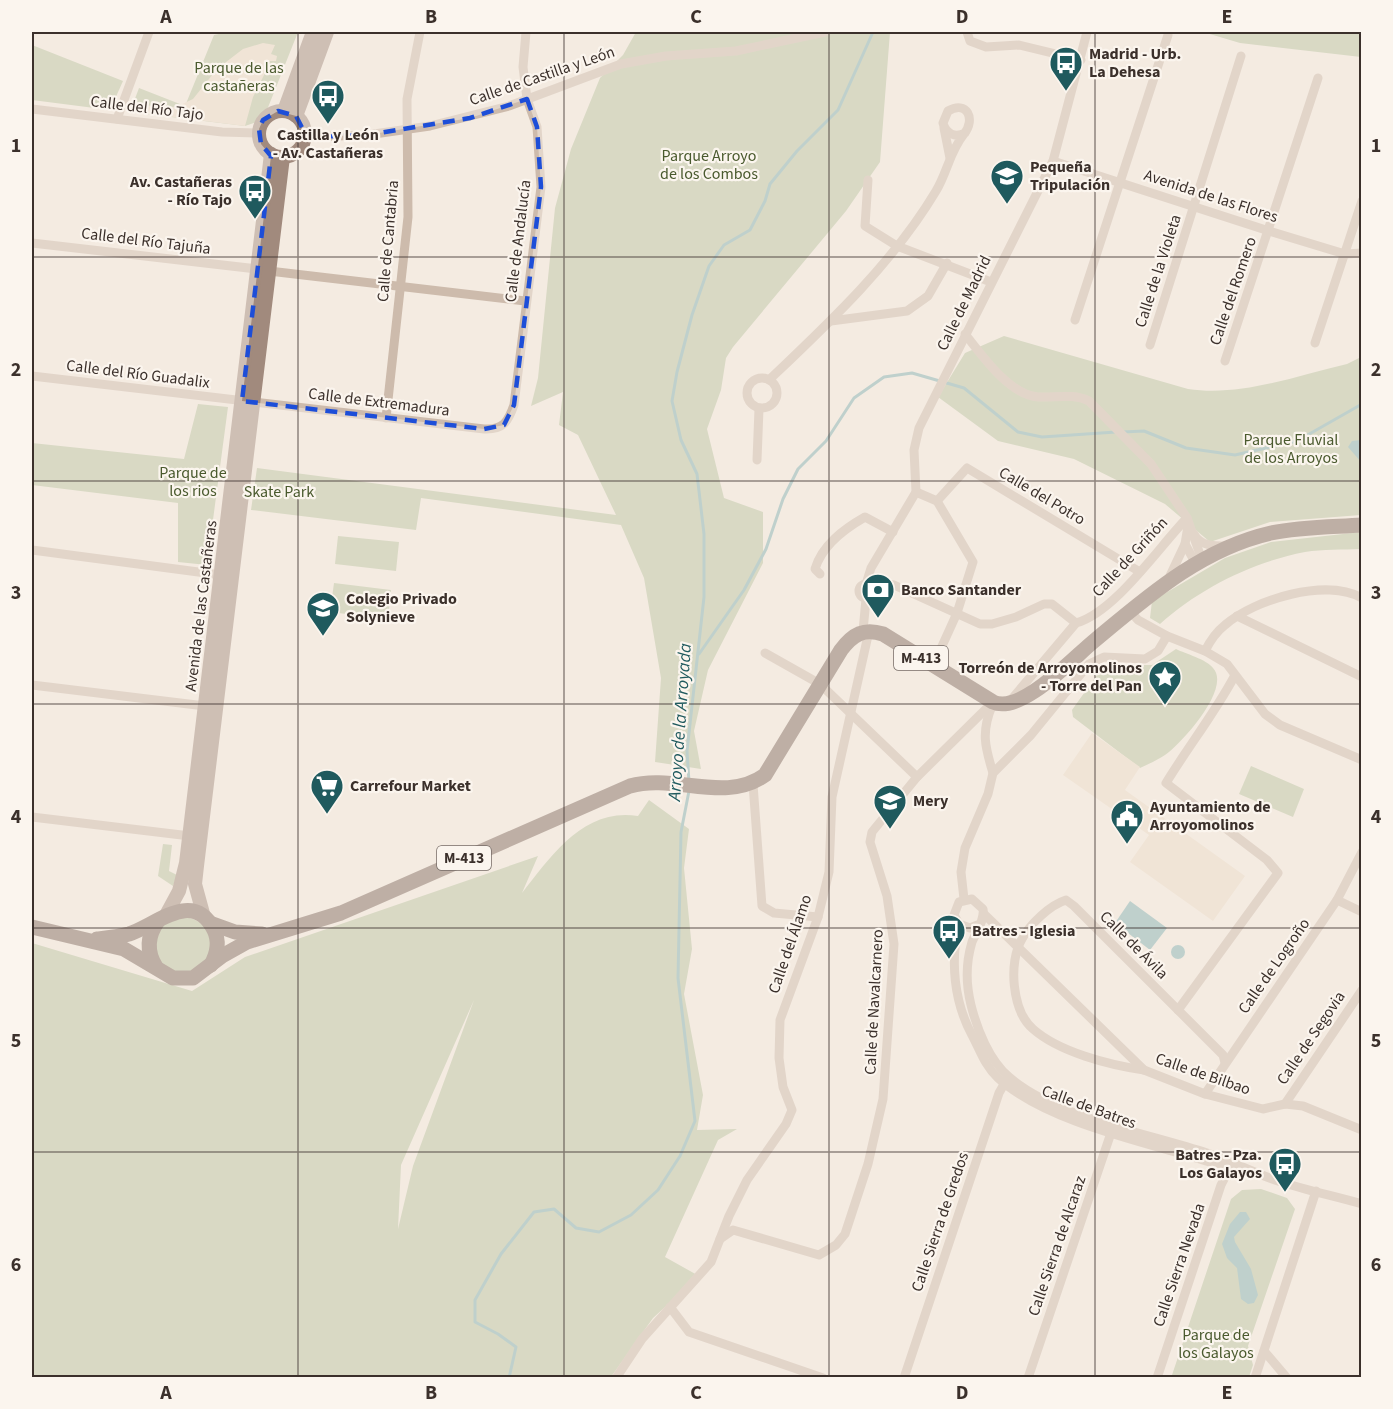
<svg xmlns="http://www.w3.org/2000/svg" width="1393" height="1409" viewBox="0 0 1393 1409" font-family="'Source Sans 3',sans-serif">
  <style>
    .green { fill: #b8c4a0; fill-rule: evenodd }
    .plaza { fill: #ecdcc8 }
    .water { fill: #7fb0b2 }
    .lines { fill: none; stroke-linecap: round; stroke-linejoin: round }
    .stream { stroke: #7fb0b2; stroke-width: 3 }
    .street { stroke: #cdbbac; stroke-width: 9 }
    .secondary { stroke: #a18a7d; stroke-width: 14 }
    .primary { stroke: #7d675c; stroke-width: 15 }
    .marked { fill: none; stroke: #1d4ed8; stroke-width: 4.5; stroke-dasharray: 12 8; stroke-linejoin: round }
    .grid { fill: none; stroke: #3b302b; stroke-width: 1.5; stroke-opacity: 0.55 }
    .labels { text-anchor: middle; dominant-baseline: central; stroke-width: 4.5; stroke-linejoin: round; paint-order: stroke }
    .shield { fill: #fbf5ee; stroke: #756b66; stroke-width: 1.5 }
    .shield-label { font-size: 15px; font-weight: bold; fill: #3b302b }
    .poi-label { font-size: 16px; font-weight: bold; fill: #3b302b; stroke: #fbf5ee; text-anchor: start }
    .park-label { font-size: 16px; fill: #4a5a2e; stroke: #fbf5ee }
    .street-label { font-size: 16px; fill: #3b302b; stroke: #fbf5ee }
    .water-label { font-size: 18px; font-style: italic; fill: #1f5a5e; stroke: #fbf5ee }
    .neatline { fill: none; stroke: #3b302b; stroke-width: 2 }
    .grid-label { font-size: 20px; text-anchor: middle; font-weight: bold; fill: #3b302b }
  </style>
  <rect width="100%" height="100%" fill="#f4ebe1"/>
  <!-- green -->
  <g class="green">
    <path d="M228 32H298L263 120 245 126 130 112 139 88 185 106 214 35Z"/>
    <path d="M636 32H890L880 162 846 211 733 347 726 358 721 390 707 429 724 498 763 512V563L708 670 694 731 701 769 655 762 661 678 644 578 621 525 421 498 416 530 251 510 257 468 616 515 578 435 559 425 563 392 531 406 538 378 555 208 571 149 600 78 623 55Z"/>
    <path d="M1203 32H1361V57L1240 43Z"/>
    <path d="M32 45 123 81 110 110 32 100Z"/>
    <path d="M1004 336 1188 389C1241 397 1295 376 1347 364L1361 357V515L1270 522 1210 542 1165 504 1074 459 998 441 938 397 965 353Z"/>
    <path d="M198 404 228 407 207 565 178 562V503L32 485V443L184 459Z"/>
    <path d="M1361 532V549C1343 550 1323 549 1305 552 1253 562 1200 588 1160 624L1150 618 1152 601 1225 558 1271 542Z"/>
    <path d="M338 536 399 542 396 571 335 564Z"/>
    <path d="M334 583 391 590 388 619 330 612Z"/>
    <path d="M1176 649C1186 654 1206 659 1213 668 1232 688 1181 744 1165 755 1157 760 1149 764 1140 768L1073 717 1072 710 1099 672 1117 665H1152Z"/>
    <path d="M1251 766 1304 789 1293 817 1239 794Z"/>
    <path d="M649 800 689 829 684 868 692 949 684 994 703 1095 697 1130 737 1129 718 1140 665 1257 699 1276 653 1318 611 1377H32V943L192 991 245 957 538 856 522 893C551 856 584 807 638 816ZM474 1000 413 1166 398 1229 401 1165Z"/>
    <path d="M163 844 172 845 169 871 177 875 173 886 158 876Z"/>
    <circle cx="183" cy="945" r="28"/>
    <path d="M1261 1189 1287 1198 1295 1209 1248 1346 1253 1365 1249 1377 1171 1378 1231 1199 1242 1190Z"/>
  </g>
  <!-- plaza -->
  <g class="plaza">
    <path d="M263 43 275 45 271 54 277 56 276 61H266L265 73 253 97 245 126 134 112 137 105 176 107 193 99 217 69 243 49Z"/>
    <path d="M1092 733 1140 767 1125 790 1245 876 1213 921 1130 862 1149 835 1063 775Z"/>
  </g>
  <!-- water -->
  <g class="water">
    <path d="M1361 440H1362L1361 462 1348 447 1352 441Z"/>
    <path d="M1130 901 1167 928 1150 950 1115 923Z"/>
    <circle cx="1178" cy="952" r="7"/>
    <path d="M1240 1212H1246L1250 1219 1234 1237 1235 1242 1251 1269 1258 1295 1254 1303 1248 1304 1241 1299 1237 1268 1227 1258 1222 1244 1230 1224Z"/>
  </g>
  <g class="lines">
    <!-- stream -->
    <g class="stream">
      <path d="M1123 432 1144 431 1186 448 1235 455 1297 441 1362 404"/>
      <path d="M699 654 744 590 766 549 783 499 798 469 826 441 854 398 884 377 912 373 964 388 1018 432 1042 437 1116 432"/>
      <path d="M689 782 687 751 704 597V534L697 474 681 440 672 401 677 372 692 315 709 266 724 245 750 230 765 201 770 184 797 151 838 110 873 32"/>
      <path d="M509 1378 516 1347 498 1334 475 1322V1300L501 1254 534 1212 554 1209 576 1228 599 1232 631 1215 658 1190 680 1156 695 1121 678 978 681 832 689 791"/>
    </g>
    <!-- street -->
    <g class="street">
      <path d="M967 32 970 41 986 47 1019 45 1081 60"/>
      <path d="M32 109 222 132 259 133"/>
      <path d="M117 119 149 32"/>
      <path d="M944 128 950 158"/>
      <path d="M304 137 367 135 430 126 509 106 621 64 666 56 736 51 825 32"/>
      <path d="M1053 161 1269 231 1345 254 1362 253"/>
      <path d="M868 180 865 226 897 246 991 282"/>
      <path d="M32 243 257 269"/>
      <path d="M269 271 525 301"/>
      <path d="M1075 320 1168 35"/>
      <path d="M831 321 907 311 928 296 947 263"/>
      <path d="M965 334C982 355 1009 395 1038 397 1055 398 1073 393 1089 401L1151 464 1187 518 1202 560"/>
      <path d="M1315 343 1362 201"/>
      <path d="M1150 345 1241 56"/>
      <path d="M1225 361 1318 78"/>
      <path d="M32 376 484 429C503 430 508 422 514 405L541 187 537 127 527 99 523 67 526 32"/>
      <circle cx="762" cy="393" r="15"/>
      <path d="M769 380C829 323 893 263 936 191 947 173 950 151 964 134 976 119 967 100 948 111L943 123C946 134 955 138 965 133"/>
      <path d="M386 418 408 217 407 99 420 32"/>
      <path d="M757 460 759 409"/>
      <path d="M916 492 937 501 973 562 957 613 933 666"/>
      <path d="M937 501 967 468 1140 572"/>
      <path d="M1194 534C1200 546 1214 546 1226 546"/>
      <path d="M1185 544 1196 564"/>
      <path d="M32 550 221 575"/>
      <path d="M820 574 815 569C822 545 844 529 865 517L893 532"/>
      <path d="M1169 578 1185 544 1188 526"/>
      <circle cx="866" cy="591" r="7"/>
      <path d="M866 584 871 568 916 492 914 450 919 428 1053 161 1087 32"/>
      <path d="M873 589 880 583 894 585 980 624H992L1016 617 1044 604H1052L1076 623"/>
      <path d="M1130 611 1138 620 1167 636 1205 651 1227 664 1265 714 1280 725 1362 760"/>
      <path d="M1237 616 1362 677"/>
      <path d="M863 631 866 599"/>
      <path d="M1205 651C1210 641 1216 632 1225 625 1255 599 1326 578 1362 598"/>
      <path d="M765 653 820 684 917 777"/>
      <path d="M32 685 205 706"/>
      <path d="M1011 700 1076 623C1115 612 1158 548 1187 518"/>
      <path d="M992 706C981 732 985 747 993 773"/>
      <path d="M753 784 762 906 774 913 818 917"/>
      <path d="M32 817 190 836"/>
      <path d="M964 899 961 872 965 848 988 794 993 773 1031 735 1089 664 1104 657 1145 659 1158 651 1167 636"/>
      <path d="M1337 900 1362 912"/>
      <path d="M984 914 1144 1070 1205 1094 1263 1109 1285 1104 1303 1106 1362 1130"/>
      <path d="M959 924C950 961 954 1002 972 1035 980 1050 985 1066 998 1078 1047 1123 1149 1143 1213 1163L1226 1164"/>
      <path d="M980 924 970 928 959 924 954 915 959 902 972 899 983 909C985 920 976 932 972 942 966 962 966 985 971 1005 977 1029 989 1060 1009 1077 1057 1118 1147 1133 1207 1153 1231 1161 1254 1173 1278 1181 1305 1190 1334 1196 1362 1204"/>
      <path d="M1178 1010 1278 873 1267 860 1166 783C1188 747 1214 714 1234 677"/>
      <path d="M1144 1070C1109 1065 1059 1052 1033 1029 1012 1011 1008 962 1022 939 1030 924 1050 905 1066 900L1074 906 1223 1055 1225 1063"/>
      <path d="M1205 1094 1337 900 1362 852"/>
      <path d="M1285 1104 1362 990"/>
      <path d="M720 1239 733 1230 819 1255 836 1245 845 1234 868 1164 883 1099 894 944 887 896 870 842 872 832 917 777 993 702"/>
      <path d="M670 1307 689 1332 823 1378"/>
      <path d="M1264 1351 1287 1378"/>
      <path d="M616 1378 642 1339 711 1262 729 1216 747 1180 786 1124 792 1110 783 1087 779 1058 780 1020 818 917 829 872 832 797 869 631"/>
      <path d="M904 1378 999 1093 1007 1079"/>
      <path d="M1028 1378 1113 1127"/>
      <path d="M1157 1378 1221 1185 1232 1164"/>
      <path d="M1255 1378 1316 1191"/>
    </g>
    <!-- secondary -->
    <g class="secondary">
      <path d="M284 111 313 32"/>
      <circle cx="282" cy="134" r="23"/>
      <path d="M296 116 327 32"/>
      <path d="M166 915 179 891 186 863 271 154"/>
      <path d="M204 917 195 884 197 866 283 157"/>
    </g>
    <!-- primary -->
    <g class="primary">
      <path d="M210 923 235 932 262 934"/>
      <path d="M32 927 124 949 173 978H193L222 956 247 942 341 913 630 786C674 773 725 804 765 775L841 650C853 634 864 628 883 634L993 702C1021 715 1073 658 1094 641 1148 596 1201 549 1271 533 1300 527 1332 527 1362 525"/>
      <path d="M97 939C107 938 118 937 129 934 155 926 193 888 214 930 220 942 217 954 211 965"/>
      <path d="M156 967C146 951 147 936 158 921"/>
    </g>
  </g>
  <!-- marked area -->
  <path d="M0 0H1393V1409H0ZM527 99 537 127 541 187 514 405 504 425 484 429 242 401 271 156 261 144 259 129 263 120 278 111 296 116 307 137 367 135 470 118Z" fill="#f4ebe1" fill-opacity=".55" fill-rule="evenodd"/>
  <path class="marked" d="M527 99 537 127 541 187 514 405 504 425 484 429 242 401 271 156 261 144 259 129 263 120 278 111 296 116 307 137 367 135 470 118Z"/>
  <!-- grid -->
  <path class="grid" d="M298 32V1378M564 32V1378M829 32V1378M1095 32V1378M32 257H1362M32 481H1362M32 704H1362M32 928H1362M32 1152H1362"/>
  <!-- icons -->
  <defs>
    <g id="bus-pin" transform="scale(1.725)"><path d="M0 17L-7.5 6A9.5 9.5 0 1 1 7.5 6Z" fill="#1f5a5e" stroke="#fbf5ee"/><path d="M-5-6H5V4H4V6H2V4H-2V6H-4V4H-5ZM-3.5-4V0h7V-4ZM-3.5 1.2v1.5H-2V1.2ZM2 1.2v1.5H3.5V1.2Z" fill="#fff"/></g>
    <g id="school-pin" transform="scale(1.725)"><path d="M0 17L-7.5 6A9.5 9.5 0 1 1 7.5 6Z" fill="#1f5a5e" stroke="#fbf5ee"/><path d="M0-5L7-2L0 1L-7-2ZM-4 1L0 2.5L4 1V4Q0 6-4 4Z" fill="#fff"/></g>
    <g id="bank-pin" transform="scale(1.725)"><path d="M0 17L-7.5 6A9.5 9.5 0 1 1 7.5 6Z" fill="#1f5a5e" stroke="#fbf5ee"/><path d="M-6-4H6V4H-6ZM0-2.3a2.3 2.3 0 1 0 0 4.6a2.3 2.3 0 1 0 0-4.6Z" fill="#fff"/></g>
    <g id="sight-pin" transform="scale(1.725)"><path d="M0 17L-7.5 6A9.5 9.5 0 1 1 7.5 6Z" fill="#1f5a5e" stroke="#fbf5ee"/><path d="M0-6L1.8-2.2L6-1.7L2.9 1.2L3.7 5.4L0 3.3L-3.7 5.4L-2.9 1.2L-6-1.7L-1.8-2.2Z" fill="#fff"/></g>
    <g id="supermarket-pin" transform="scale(1.725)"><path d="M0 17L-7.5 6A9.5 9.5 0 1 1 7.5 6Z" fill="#1f5a5e" stroke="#fbf5ee"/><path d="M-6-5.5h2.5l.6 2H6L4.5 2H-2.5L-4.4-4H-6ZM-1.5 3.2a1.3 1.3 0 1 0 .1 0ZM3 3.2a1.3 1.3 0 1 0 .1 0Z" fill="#fff"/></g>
    <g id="civic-pin" transform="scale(1.725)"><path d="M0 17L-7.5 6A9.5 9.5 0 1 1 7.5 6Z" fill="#1f5a5e" stroke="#fbf5ee"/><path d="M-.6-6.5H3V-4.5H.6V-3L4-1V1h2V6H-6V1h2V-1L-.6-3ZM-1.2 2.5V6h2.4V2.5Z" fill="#fff"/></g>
  </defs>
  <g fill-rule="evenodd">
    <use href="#bus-pin" x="1066" y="63"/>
    <use href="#bus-pin" x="328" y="96"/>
    <use href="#school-pin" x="1007" y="176"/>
    <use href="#bus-pin" x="255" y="191"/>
    <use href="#bank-pin" x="878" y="590"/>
    <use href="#school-pin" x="323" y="608"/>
    <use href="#sight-pin" x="1165" y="677"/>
    <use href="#supermarket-pin" x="327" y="786"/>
    <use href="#school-pin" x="890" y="801"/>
    <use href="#civic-pin" x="1127" y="816"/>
    <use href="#bus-pin" x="949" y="931"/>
    <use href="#bus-pin" x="1285" y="1164"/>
  </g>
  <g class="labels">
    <!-- shield labels -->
    <g class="shield">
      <rect x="894" y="646" width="54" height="24" rx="4.5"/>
      <rect x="437" y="846" width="54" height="24" rx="4.5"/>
    </g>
    <g class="shield-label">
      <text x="921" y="658">M-413</text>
      <text x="464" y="858">M-413</text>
    </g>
    <!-- poi labels -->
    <g class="poi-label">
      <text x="1089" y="54">Madrid - Urb.<tspan x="1089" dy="18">La Dehesa</tspan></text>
      <text x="328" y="135" text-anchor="middle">Castilla y León<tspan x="328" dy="18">- Av. Castañeras</tspan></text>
      <text x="1030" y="167">Pequeña<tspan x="1030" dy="18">Tripulación</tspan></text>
      <text x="232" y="182" text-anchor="end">Av. Castañeras<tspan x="232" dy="18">- Río Tajo</tspan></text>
      <text x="901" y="590">Banco Santander</text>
      <text x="346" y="599">Colegio Privado<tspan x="346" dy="18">Solynieve</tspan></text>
      <text x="1142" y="668" text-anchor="end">Torreón de Arroyomolinos<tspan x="1142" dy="18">- Torre del Pan</tspan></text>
      <text x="350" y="786">Carrefour Market</text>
      <text x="913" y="801">Mery</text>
      <text x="1150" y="807">Ayuntamiento de<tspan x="1150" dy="18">Arroyomolinos</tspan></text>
      <text x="972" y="931">Batres - Iglesia</text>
      <text x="1262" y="1155" text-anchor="end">Batres - Pza.<tspan x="1262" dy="18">Los Galayos</tspan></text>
    </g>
    <!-- park labels -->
    <g class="park-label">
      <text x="239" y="68">Parque de las<tspan x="239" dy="18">castañeras</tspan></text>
      <text x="709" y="156">Parque Arroyo<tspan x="709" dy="18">de los Combos</tspan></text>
      <text x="1291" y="440">Parque Fluvial<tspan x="1291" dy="18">de los Arroyos</tspan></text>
      <text x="193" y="473">Parque de<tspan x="193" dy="18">los rios</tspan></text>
      <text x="279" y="492">Skate Park</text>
      <text x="1216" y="1335">Parque de<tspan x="1216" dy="18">los Galayos</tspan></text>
    </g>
    <!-- street labels -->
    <g class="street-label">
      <text transform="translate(542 76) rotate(-19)">Calle de Castilla y León</text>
      <text transform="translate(147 108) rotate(7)">Calle del Río Tajo</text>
      <text transform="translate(1211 196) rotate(18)">Avenida de las Flores</text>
      <text transform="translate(146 241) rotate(7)">Calle del Río Tajuña</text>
      <text transform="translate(388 241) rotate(-85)">Calle de Cantabria</text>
      <text transform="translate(518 241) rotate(-83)">Calle de Andalucía</text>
      <text transform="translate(1158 271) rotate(-72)">Calle de la Violeta</text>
      <text transform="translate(1233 291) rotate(-71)">Calle del Romero</text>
      <text transform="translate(964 303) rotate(-64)">Calle de Madrid</text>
      <text transform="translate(138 374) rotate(7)">Calle del Río Guadalix</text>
      <text transform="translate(379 402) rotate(7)">Calle de Extremadura</text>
      <text transform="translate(1042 496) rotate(31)">Calle del Potro</text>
      <text transform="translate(1130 557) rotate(-47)">Calle de Griñón</text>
      <text transform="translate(201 606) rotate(-83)">Avenida de las Castañeras</text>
      <text transform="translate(790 944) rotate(-71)">Calle del Álamo</text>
      <text transform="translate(1134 945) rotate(45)">Calle de Ávila</text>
      <text transform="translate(1274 966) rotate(-55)">Calle de Logroño</text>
      <text transform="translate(874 1002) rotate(-87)">Calle de Navalcarnero</text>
      <text transform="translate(1311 1038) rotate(-56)">Calle de Segovia</text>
      <text transform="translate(1203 1074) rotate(19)">Calle de Bilbao</text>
      <text transform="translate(1089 1107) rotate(20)">Calle de Batres</text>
      <text transform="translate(940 1222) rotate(-71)">Calle Sierra de Gredos</text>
      <text transform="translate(1057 1246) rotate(-71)">Calle Sierra de Alcaraz</text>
      <text transform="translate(1179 1265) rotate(-71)">Calle Sierra Nevada</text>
    </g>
    <!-- water labels -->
    <g class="water-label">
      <text transform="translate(680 722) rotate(-86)">Arroyo de la Arroyada</text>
    </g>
  </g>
  <!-- border -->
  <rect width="1393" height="1409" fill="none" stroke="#fbf5ee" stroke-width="66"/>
  <rect x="33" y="33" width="1327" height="1343" class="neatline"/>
  <g class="grid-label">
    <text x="166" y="23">A</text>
    <text x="431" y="23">B</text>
    <text x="696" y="23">C</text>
    <text x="962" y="23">D</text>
    <text x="1227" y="23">E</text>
    <text x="16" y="152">1</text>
    <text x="1376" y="152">1</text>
    <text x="16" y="376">2</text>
    <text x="1376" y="376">2</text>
    <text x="16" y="599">3</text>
    <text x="1376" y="599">3</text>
    <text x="16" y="823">4</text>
    <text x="1376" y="823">4</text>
    <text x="16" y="1047">5</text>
    <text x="1376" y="1047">5</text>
    <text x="16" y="1271">6</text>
    <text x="1376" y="1271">6</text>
    <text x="166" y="1399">A</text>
    <text x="431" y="1399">B</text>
    <text x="696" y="1399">C</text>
    <text x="962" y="1399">D</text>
    <text x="1227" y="1399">E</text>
  </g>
</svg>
